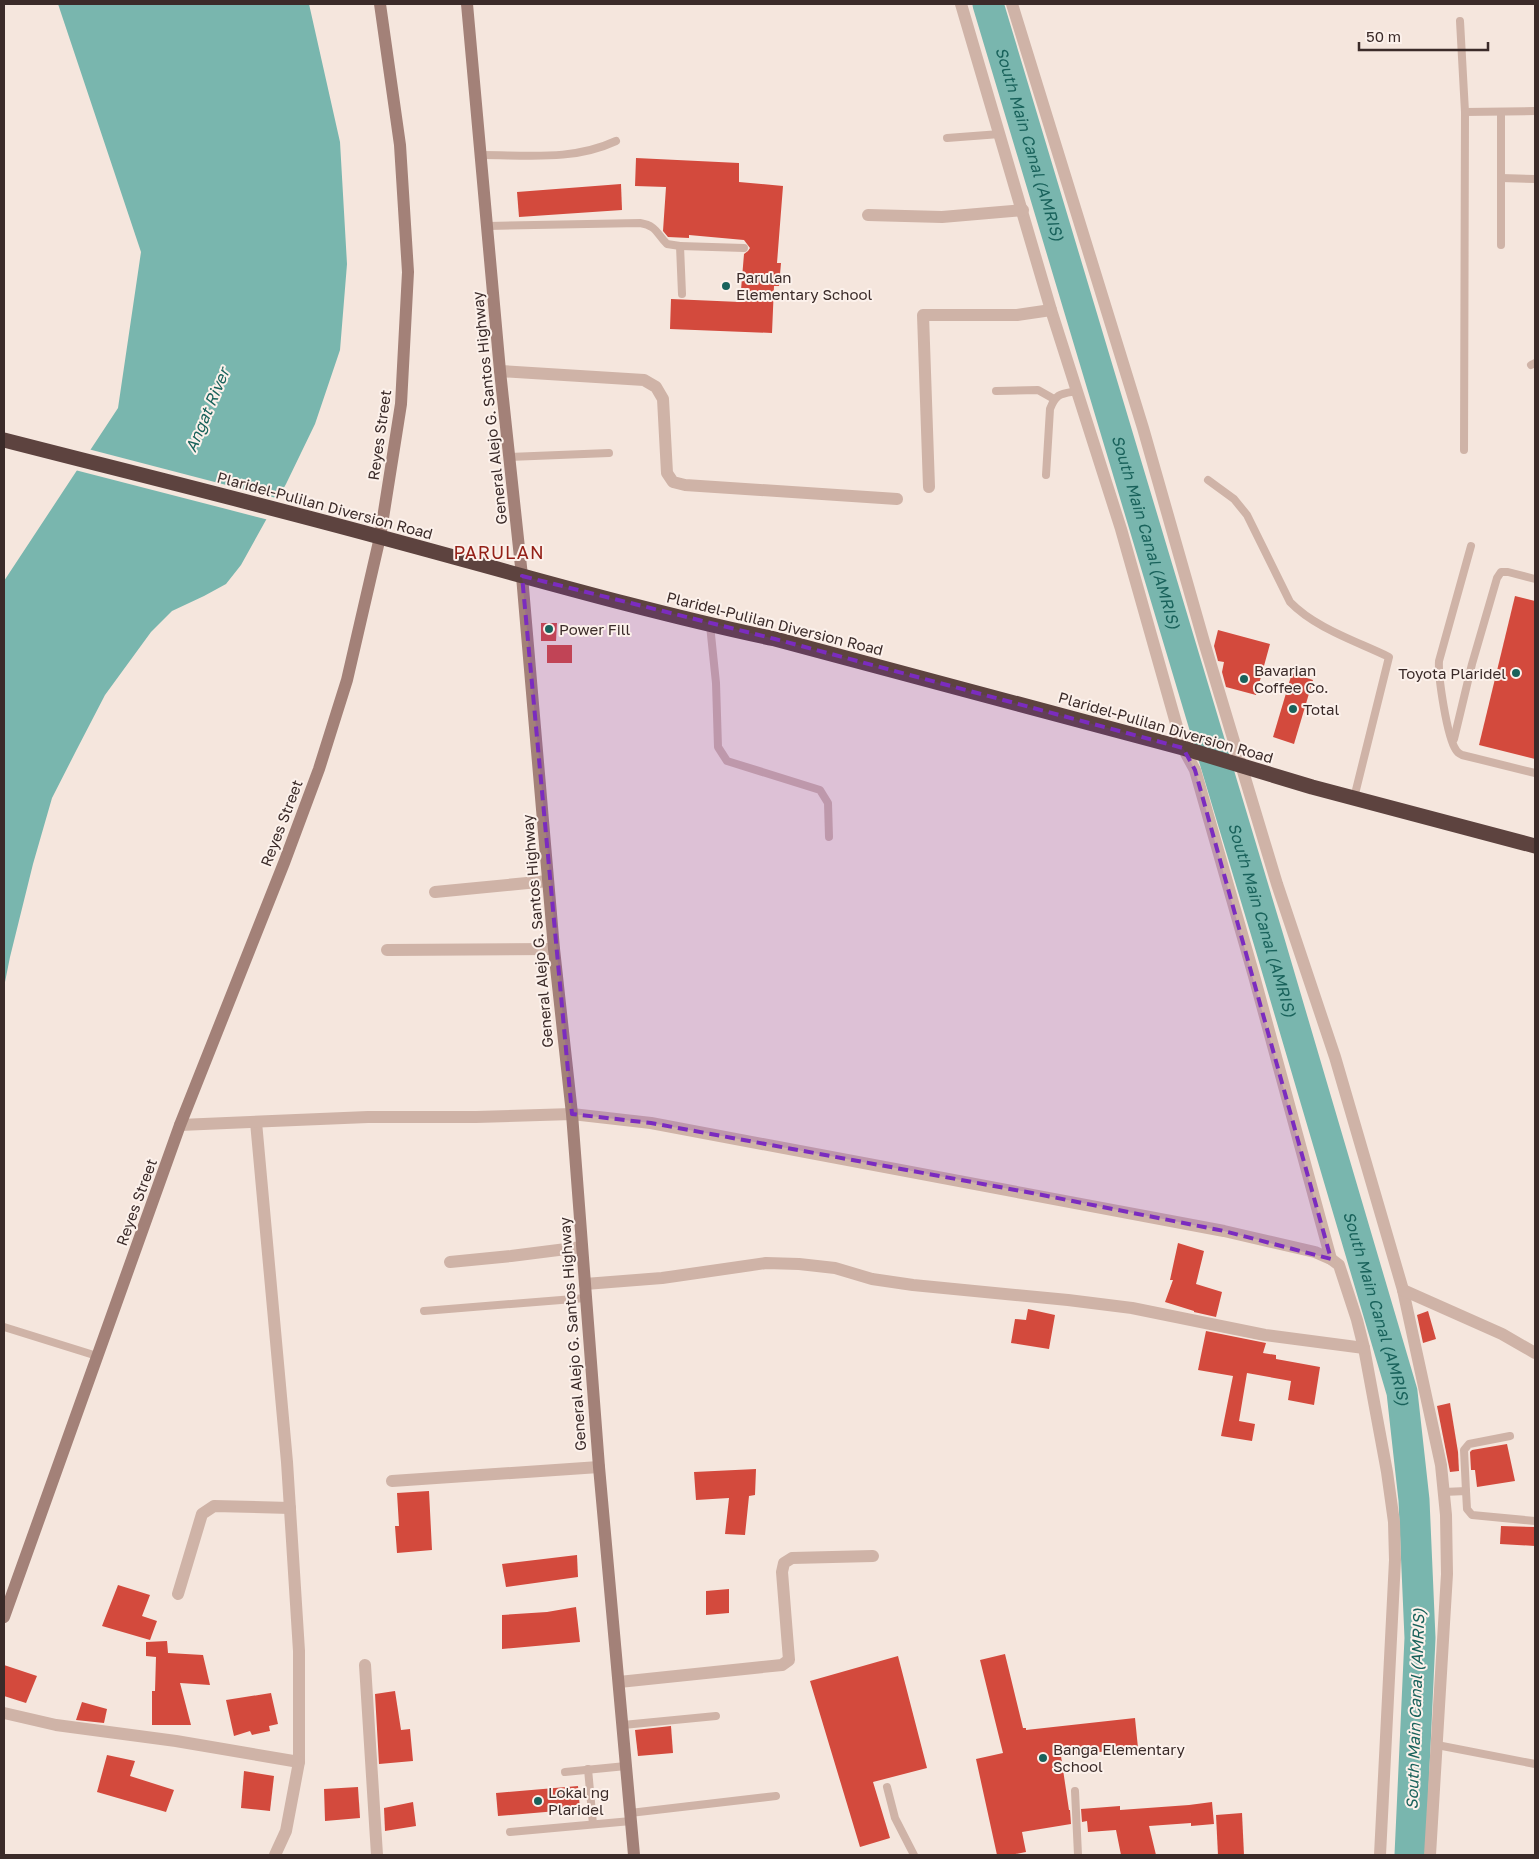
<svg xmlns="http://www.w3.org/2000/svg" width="1539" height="1859" viewBox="0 0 1539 1859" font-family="'Golos Text',sans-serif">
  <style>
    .water { fill: #79b6ae }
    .pier { fill: #f5e6dd }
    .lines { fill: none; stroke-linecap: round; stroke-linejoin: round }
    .river { stroke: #79b6ae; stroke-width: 31 }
    .building { fill: #d34a3d }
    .lane { stroke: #cfb3a7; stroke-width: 8 }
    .street { stroke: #cfb3a7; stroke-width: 12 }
    .secondary { stroke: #a38178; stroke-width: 12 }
    .highway { stroke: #5d433f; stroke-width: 15 }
    .marked { fill: #7b2cbf; fill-opacity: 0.2; stroke: #7b2cbf; stroke-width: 4; stroke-dasharray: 10 6; stroke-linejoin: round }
    .poi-dot { fill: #19625b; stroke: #fcf1eb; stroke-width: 2 }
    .labels { text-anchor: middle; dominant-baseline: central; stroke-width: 4; stroke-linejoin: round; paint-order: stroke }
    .poi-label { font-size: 15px; fill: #3b2b29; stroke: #fcf1eb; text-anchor: start }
    .street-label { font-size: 15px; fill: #3b2b29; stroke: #fcf1eb }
    .water-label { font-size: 16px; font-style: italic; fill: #19625b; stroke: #fcf1eb }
    .quarter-label { font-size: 18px; letter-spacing: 1px; fill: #942118; stroke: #fcf1eb }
  </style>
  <rect width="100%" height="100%" fill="#f5e6dd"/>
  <!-- water -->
  <path class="water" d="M58 4H309L340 142 347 264 340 350 315 424 286 484 241 565 226 584 204 596 172 611 151 632 105 695 77 749 52 798 33 864 10 957 4 987V581L118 408 141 252Z"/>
  <!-- pier -->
  <path class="pier" d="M88 449 280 499 269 520 75 470Z"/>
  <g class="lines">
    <!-- river -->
    <path class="river" id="s1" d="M988 4 1269 941 1402 1392 1414 1500 1420 1638 1410 1855"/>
  </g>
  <!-- building -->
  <g class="building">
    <path d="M636 158 739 163V182L783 186 777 263H781L779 286H774L772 333 670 329 671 299 740 302 744 254 748 251 750 248 744 240 689 235V238L668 237 663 231 666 187 635 186Z"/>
    <path d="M621 184 622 210 519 217 517 192Z"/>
    <path d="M1515 596 1535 601V759L1479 745Z"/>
    <path d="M541 623H557L556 641H541Z"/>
    <path d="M1218 630 1270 644 1256 695 1226 687 1222 672 1224 662 1218 661 1214 646Z"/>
    <rect x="547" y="645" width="25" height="18"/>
    <path d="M1292 673 1313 680 1294 744 1273 737Z"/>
    <path d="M1178 1243 1204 1251 1196 1284 1222 1292 1216 1317 1194 1312V1311L1165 1302 1173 1280H1170Z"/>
    <path d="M1028 1309 1055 1315 1049 1349 1011 1343 1015 1319 1026 1320Z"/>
    <path d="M1428 1311 1436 1339 1423 1343 1417 1315Z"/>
    <path d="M1206 1331 1266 1343 1263 1353 1276 1355V1359L1320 1367 1314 1405 1288 1400 1291 1381 1247 1373 1239 1421 1255 1424 1252 1441 1221 1436 1233 1376 1198 1370Z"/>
    <path d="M1450 1403 1458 1452 1459 1471 1450 1472 1437 1406Z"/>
    <path d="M1507 1444 1515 1481 1477 1487 1475 1470H1471L1470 1452 1472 1450Z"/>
    <path d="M756 1469 755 1495 749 1496 745 1535 725 1534 729 1498 696 1500 694 1472Z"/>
    <path d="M429 1491 432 1550 397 1553 395 1526H399L397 1493Z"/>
    <path d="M1501 1526 1535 1527V1546L1500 1544Z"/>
    <path d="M577 1555 578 1577 506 1587 502 1564Z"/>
    <path d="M118 1585 150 1595 142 1616 157 1621 150 1640 102 1626Z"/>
    <path d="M729 1589V1613L706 1615V1591Z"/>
    <path d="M576 1607 580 1642 502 1649V1615L547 1612Z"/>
    <path d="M167 1641 168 1653 203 1655 210 1685 180 1683 191 1725H152V1691H155L156 1657 146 1656V1642Z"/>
    <path d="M1005 1654 1023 1728H1026V1730L1135 1718 1138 1748 1061 1756 1069 1810H1070L1071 1824 1022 1832 1026 1852 1010 1855H997L976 1759 1003 1753 980 1660Z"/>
    <path d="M898 1656 927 1768 873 1782 890 1838 860 1847 810 1681Z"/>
    <path d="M4 1665 37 1676 26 1703 4 1696Z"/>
    <path d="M395 1691 401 1730 410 1729 413 1761 379 1764 375 1694Z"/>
    <path d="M271 1693 278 1724 269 1726 270 1731 252 1735 250 1731 234 1736 226 1700Z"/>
    <path d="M82 1702 107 1709 104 1723 76 1720Z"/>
    <path d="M671 1726 673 1753 638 1756 635 1730Z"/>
    <path d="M107 1755 135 1761 130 1776 174 1790 166 1812 97 1792Z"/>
    <path d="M244 1771 274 1776 270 1811 241 1808Z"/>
    <path d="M578 1786 580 1809 498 1816 496 1793Z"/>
    <path d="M358 1787 360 1818 325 1821 324 1789Z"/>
    <path d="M413 1802 416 1826 385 1831 384 1808Z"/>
    <path d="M1212 1802 1214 1824 1191 1826V1823L1149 1826 1156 1855H1121L1116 1830 1088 1832 1087 1821 1082 1822 1081 1809 1120 1806V1810L1189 1805Z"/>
    <path d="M1242 1813 1244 1855H1218L1216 1815Z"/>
  </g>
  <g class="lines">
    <!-- lane -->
    <g class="lane">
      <path d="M1460 21 1465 112 1464 450"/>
      <path d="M1465 112 1535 111"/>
      <path d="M947 138 1000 134"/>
      <path d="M482 155C528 155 573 161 616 141"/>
      <path d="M1501 178 1535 179"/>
      <path d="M488 226 640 223C657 226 656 233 667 244L680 246 682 294"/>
      <path d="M1501 245V112"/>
      <path d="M680 246 744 248"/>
      <path d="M1531 365 1535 363"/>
      <path d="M996 391 1038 390 1054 399"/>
      <path d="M509 457 609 453"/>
      <path d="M1046 475 1050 409C1056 393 1061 394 1077 391"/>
      <path d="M1208 480 1234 499 1247 515 1290 602C1315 628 1356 641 1389 657L1354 798"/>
      <path d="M1471 546 1439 661C1438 677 1447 737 1456 750 1457 752 1460 754 1462 755L1535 773"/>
      <path d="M710 625 716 683 718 747 727 761 820 790 828 803 829 837"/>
      <path d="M1454 739 1472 664 1497 578 1501 572H1508L1535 579"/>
      <path d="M424 1311 586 1298"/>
      <path d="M4 1327 97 1356"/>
      <path d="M1466 1491 1464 1450 1469 1444 1510 1436"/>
      <path d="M1444 1492 1466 1491 1467 1509 1472 1515 1535 1521"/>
      <path d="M623 1725 716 1716"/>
      <path d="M1437 1745 1535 1764"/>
      <path d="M588 1769 593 1824"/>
      <path d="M565 1772 626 1766"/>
      <path d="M887 1787 895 1818 914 1855"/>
      <path d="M1075 1791 1078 1855"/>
      <path d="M630 1813 776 1796"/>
      <path d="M510 1832 631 1821"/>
    </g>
    <!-- street -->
    <g class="street">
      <path d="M961 4 1051 310 1121 529 1183 748 1195 770 1254 976 1331 1259"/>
      <path d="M1012 4 1143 428 1204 642 1277 884 1335 1057 1403 1290 1441 1465 1446 1515 1447 1574 1430 1855"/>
      <path d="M868 215 942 217 1023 210"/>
      <path d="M500 371 644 380 656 387 663 399 667 473 673 482 685 485 897 499"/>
      <path d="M929 487 923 315H1017L1051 310"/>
      <path d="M435 892 548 881"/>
      <path d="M387 950 554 949"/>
      <path d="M256 1122 287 1462 299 1651V1762"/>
      <path d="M180 1125 368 1117H476L572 1114 651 1123 1224 1231 1315 1252 1331 1259 1339 1265 1357 1320 1364 1348 1387 1472 1394 1522 1395 1560 1380 1855"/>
      <path d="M450 1262 511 1256 582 1247"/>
      <path d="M585 1284 662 1278 766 1263 799 1264 835 1268 872 1279 913 1285 1068 1300 1132 1308 1265 1335 1364 1348"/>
      <path d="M1403 1290 1502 1334 1535 1353"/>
      <path d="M392 1481 599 1467"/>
      <path d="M178 1594 202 1514 214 1506 290 1508"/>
      <path d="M365 1665 377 1855"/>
      <path d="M619 1682 782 1665 789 1660 782 1572 784 1563 792 1558 873 1556"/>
      <path d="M4 1713 56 1725 176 1741 299 1762 286 1831 275 1855"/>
    </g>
    <!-- secondary -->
    <g class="secondary">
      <path d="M467 4 500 371 522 576 554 949 572 1114 599 1467 634 1855"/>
      <path d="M4 1617 180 1125 284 863 319 769 347 680 380 537 401 404 408 272 400 145 380 4"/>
    </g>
    <!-- highway -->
    <path class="highway" d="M4 440C129 472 255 503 380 537 511 572 642 611 775 639L1183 748 1312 787 1535 846"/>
  </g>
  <!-- marked area -->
  <path class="marked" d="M522 576 775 639 1183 748 1195 770 1331 1259 1224 1231 1032 1193 651 1123 572 1114Z"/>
  <!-- markers -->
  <g class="poi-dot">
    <circle cx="726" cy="286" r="5"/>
    <circle cx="549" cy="629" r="5"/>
    <circle cx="1516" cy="673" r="5"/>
    <circle cx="1244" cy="679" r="5"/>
    <circle cx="1293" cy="709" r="5"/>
    <circle cx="1043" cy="1758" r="5"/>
    <circle cx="538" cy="1801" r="5"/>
  </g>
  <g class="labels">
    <!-- poi labels -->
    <g class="poi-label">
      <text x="736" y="277">Parulan<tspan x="736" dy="17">Elementary School</tspan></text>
      <text x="559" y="629">Power Fill</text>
      <text x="1254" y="670">Bavarian<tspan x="1254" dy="17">Coffee Co.</tspan></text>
      <text x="1506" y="673" text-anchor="end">Toyota Plaridel</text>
      <text x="1303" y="709">Total</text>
      <text x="1053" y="1749">Banga Elementary<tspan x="1053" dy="17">School</tspan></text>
      <text x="548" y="1792">Lokal ng<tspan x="548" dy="17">Plaridel</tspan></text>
    </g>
    <!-- street labels -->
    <g class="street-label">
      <text transform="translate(489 408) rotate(-96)">General Alejo G. Santos Highway</text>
      <text transform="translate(379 435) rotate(-82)">Reyes Street</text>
      <text transform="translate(325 505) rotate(15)">Plaridel-Pulilan Diversion Road</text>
      <text transform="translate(775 623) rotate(14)">Plaridel-Pulilan Diversion Road</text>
      <text transform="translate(1166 727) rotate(16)">Plaridel-Pulilan Diversion Road</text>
      <text transform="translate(281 823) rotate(-69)">Reyes Street</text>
      <text transform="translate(537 931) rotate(-95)">General Alejo G. Santos Highway</text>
      <text transform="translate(136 1202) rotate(-70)">Reyes Street</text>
      <text transform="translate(572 1334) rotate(-94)">General Alejo G. Santos Highway</text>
    </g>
    <!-- water labels -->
    <g class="water-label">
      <text stroke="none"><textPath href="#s1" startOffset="146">South Main Canal (AMRIS)</textPath></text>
      <text transform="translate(207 410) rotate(-67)">Angat River</text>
      <text stroke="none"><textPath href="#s1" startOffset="551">South Main Canal (AMRIS)</textPath></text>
      <text stroke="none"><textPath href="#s1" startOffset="956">South Main Canal (AMRIS)</textPath></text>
      <text stroke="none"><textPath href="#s1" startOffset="1361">South Main Canal (AMRIS)</textPath></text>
      <text transform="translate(1415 1709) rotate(-88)">South Main Canal (AMRIS)</text>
    </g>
    <!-- quarter labels -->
    <g class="quarter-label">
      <text x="499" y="552">PARULAN</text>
    </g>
  </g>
  <!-- border -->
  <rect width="1539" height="1859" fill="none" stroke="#3b2b29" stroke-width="10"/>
  <!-- scale -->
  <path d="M1359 42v8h129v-8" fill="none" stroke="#3b2b29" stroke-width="2.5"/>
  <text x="1366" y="42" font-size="15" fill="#3b2b29" stroke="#fcf1eb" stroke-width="4" paint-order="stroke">50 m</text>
</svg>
